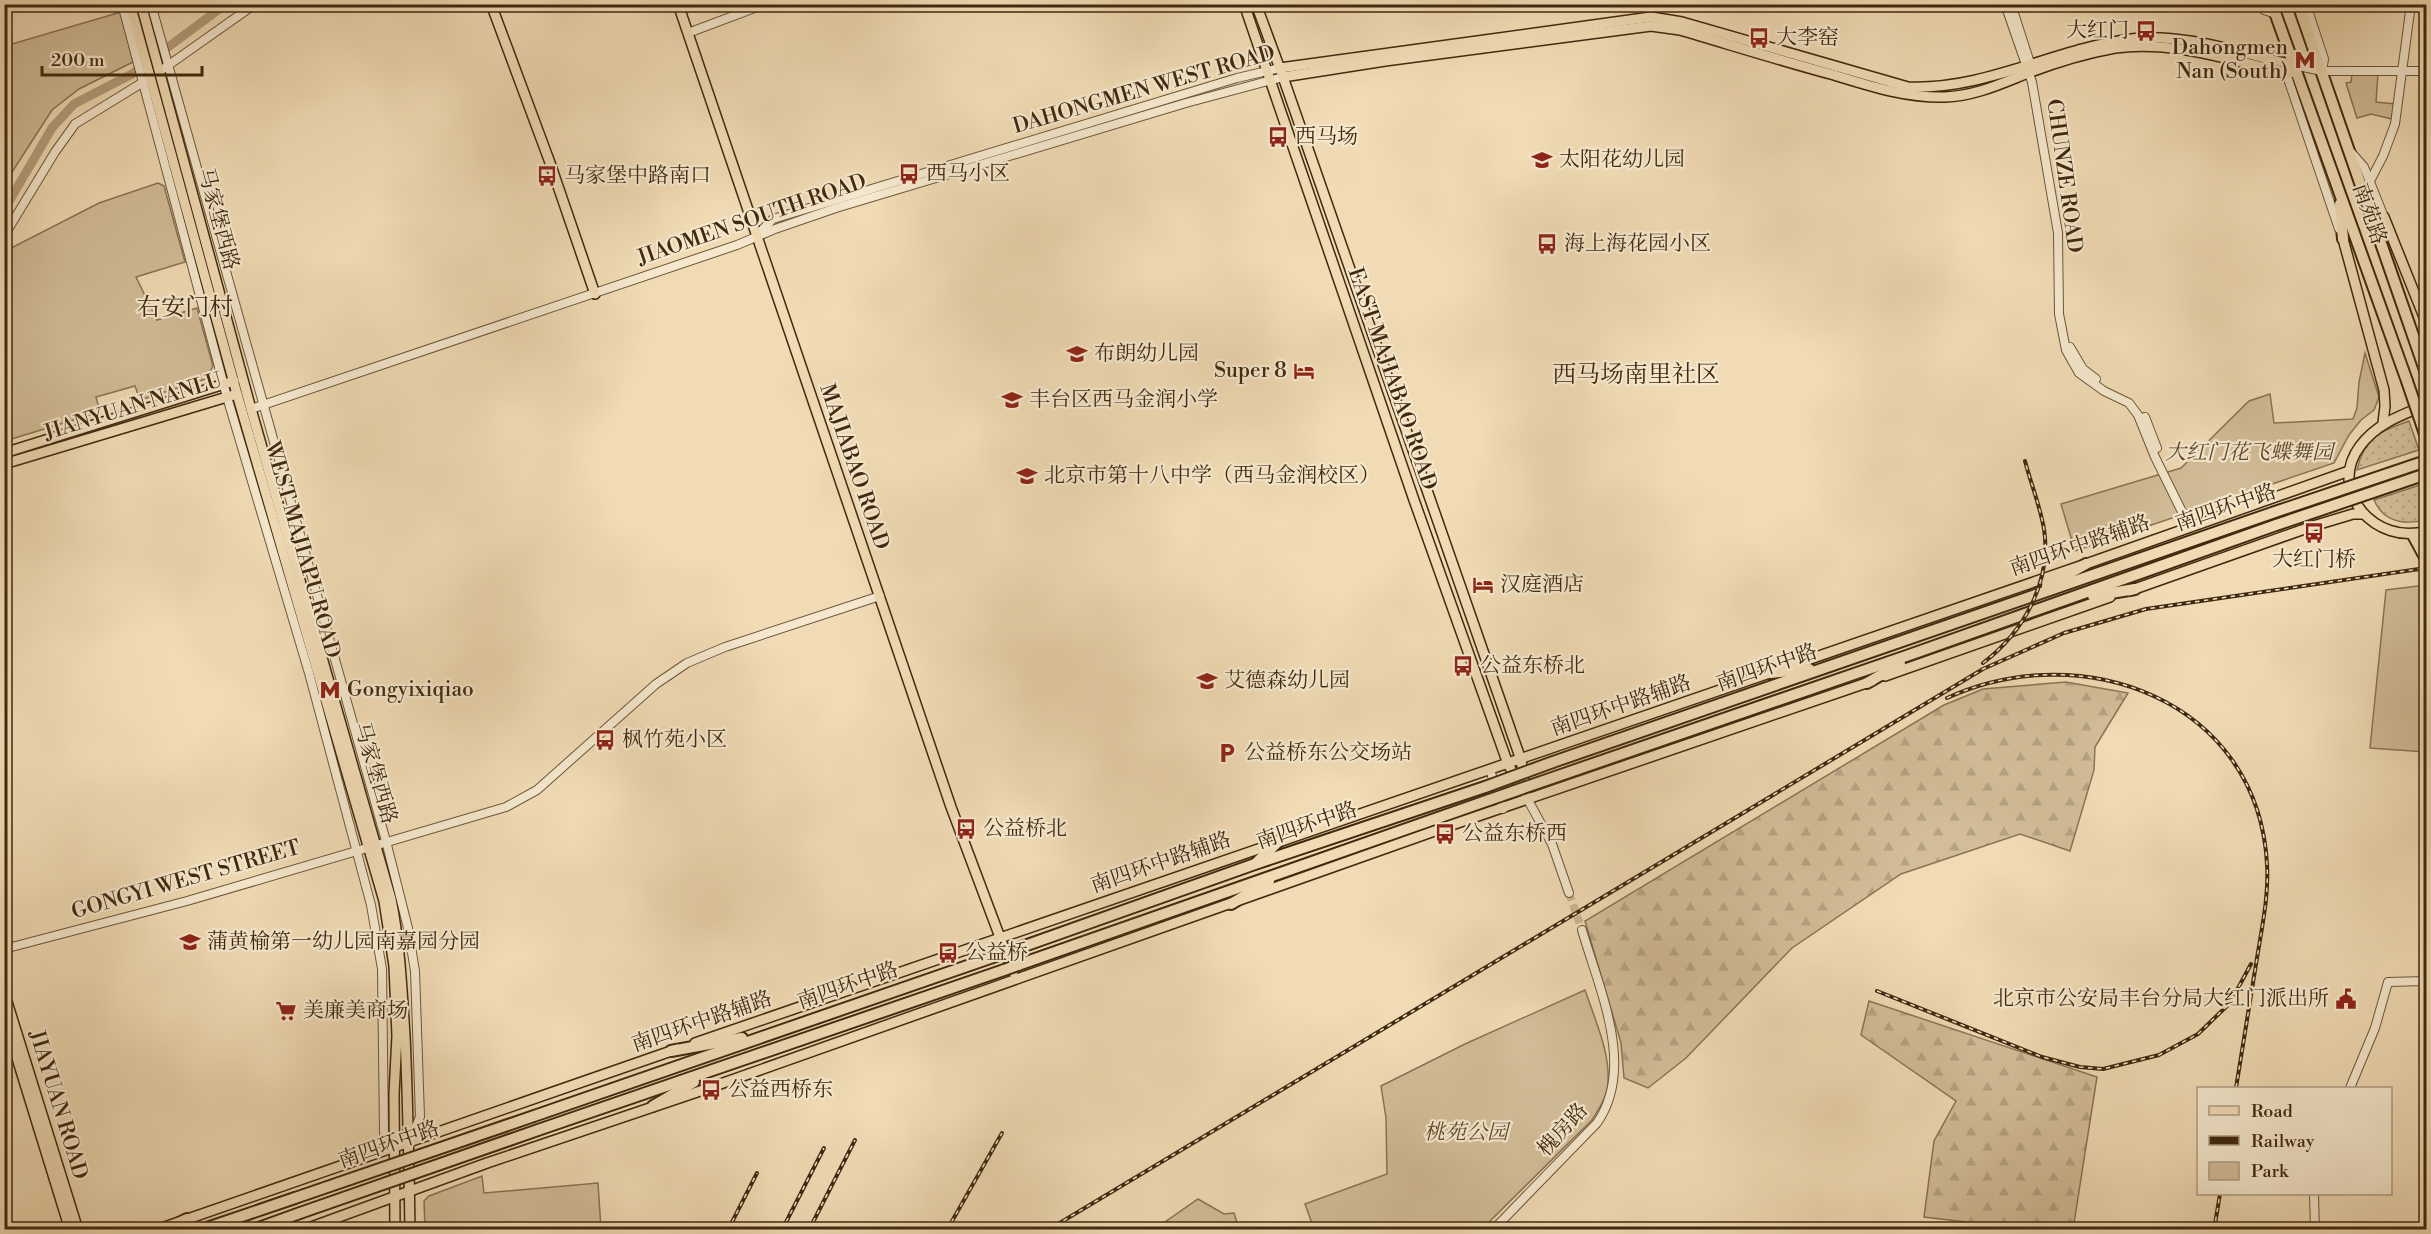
<svg xmlns="http://www.w3.org/2000/svg" width="2431" height="1234" viewBox="0 0 2431 1234" font-family="'Libre Bodoni','Noto Serif SC',serif">
  <style>
    .grass { fill: url(#grass-dots); stroke: #8a7354; stroke-width: 1.5 }
    .forest { fill: url(#forest-firs); stroke: #8a7354; stroke-width: 1.5 }
    .green { fill: #d2bd98; stroke: #8a7354; stroke-width: 1.5 }
    .lines { fill: none; stroke-linecap: round; stroke-linejoin: round }
    .river { stroke: #b49e7c; stroke-width: 9 }
    .minor-tunnel { stroke: #cdb793; stroke-width: 8; stroke-dasharray: 8 4; stroke-linecap: butt }
    .minor-casing { stroke: #6d5638; stroke-width: 10 }
    .major-casing { stroke: #41290f; stroke-width: 12 }
    .highway-casing { stroke: #41290f; stroke-width: 14 }
    .minor { stroke: #f5e8ce; stroke-width: 8 }
    .major { stroke: #f0dbb4; stroke-width: 9 }
    .highway { stroke: #f0dbb4; stroke-width: 10 }
    .rail-casing { stroke: #41290f; stroke-width: 4 }
    .rail { stroke: #f5e8ce; stroke-width: 1.5; stroke-dasharray: 4.5; stroke-linecap: butt }
    .highway-bridge-casing { stroke: #41290f; stroke-width: 14; stroke-linecap: butt }
    .highway-bridge { stroke: #f0dbb4; stroke-width: 10 }
    .labels { text-anchor: middle; dominant-baseline: central; stroke-width: 4.5; stroke-linejoin: round; paint-order: stroke }
    .poi-label { font-size: 21px; fill: #41290f; stroke: #f5e8ce; text-anchor: start }
    .street-label { font-size: 21px; fill: #41290f; stroke: #f5e8ce }
    .park-label { font-size: 21px; font-style: italic; fill: #5e472a; stroke: #f5e8ce }
    .quarter-label { font-size: 24px; fill: #41290f; stroke: #f5e8ce }
  </style>
  <defs>
    <pattern id="grass-dots" width="8" height="8" patternUnits="userSpaceOnUse" patternTransform="scale(1.5)"><rect width="8" height="8" fill="#d2bd98"/><path d="M2 2h.1M6 6h.1" fill="none" stroke="#b6a282" stroke-width="1.8" stroke-linecap="round"/></pattern>
    <pattern id="forest-firs" width="22" height="20" patternUnits="userSpaceOnUse" patternTransform="scale(1.5)"><rect width="22" height="20" fill="#d2bd98"/><path d="M5 1l3.5 6h-7zM16 11l3.5 6h-7z" fill="#b6a282"/></pattern>
  </defs>
  <rect width="100%" height="100%" fill="#f0dbb4"/>
  <filter id="stains"><feTurbulence type="fractalNoise" baseFrequency=".00333" numOctaves="4"/><feColorMatrix values="0 0 0 0 .2 0 0 0 0 .09 0 0 0 0 .02 0 0 0 .5 -.17"/></filter>
  <radialGradient id="worn" r=".72"><stop offset=".6" stop-color="#630" stop-opacity="0"/><stop offset="1" stop-color="#630" stop-opacity=".3"/></radialGradient>
  <!-- grass -->
  <g class="grass">
    <path d="M2409 421 2419 450 2357 470C2364 438 2380 431 2409 421Z"/>
    <path d="M2426 483V520C2404 525 2384 523 2374 500Z"/>
  </g>
  <!-- forest -->
  <g class="forest">
    <path d="M2066 682 2128 693 2095 747 2094 770 2070 851 2020 834 1901 874 1792 948 1686 1058 1648 1088 1624 1078 1621 1043 1585 921 1944 705 1983 689Z"/>
    <path d="M1869 1001 2097 1077 2073 1229H2026L1924 1217 1934 1141 1956 1101 1861 1035Z"/>
  </g>
  <!-- green -->
  <g class="green">
    <path d="M121 12 133 62 79 89 52 110 5 183V46Z"/>
    <path d="M2352 74H2378L2376 102 2395 104 2392 119 2371 114 2357 118 2346 83 2351 82Z"/>
    <path d="M158 183 164 186 185 262 136 277 157 320 197 308 213 366 206 379 140 400 135 386 96 397 100 412 5 441V260L13 247 99 203Z"/>
    <path d="M2365 353 2379 397 2374 410 2361 420 2349 435 2334 463 2075 551 2061 504 2181 468 2249 401 2270 394 2274 423 2353 419 2357 408 2359 382Z"/>
    <path d="M2426 585V752L2370 748 2386 590Z"/>
    <path d="M1585 990C1595 1020 1613 1058 1607 1090 1605 1101 1598 1110 1592 1120L1482 1229H1314L1305 1204 1387 1174 1386 1118 1381 1086 1465 1044Z"/>
    <path d="M482 1176 484 1193 598 1183 601 1229H425L424 1201 429 1196Z"/>
    <path d="M1198 1199 1224 1214 1234 1213 1239 1229H1155Z"/>
  </g>
  <g class="lines">
    <!-- river -->
    <path class="river" d="M4 210 52 128 74 104 132 74 226 4"/>
    <!-- minor-tunnel -->
    <path class="minor-tunnel" d="M1569 893 1582 930"/>
    <!-- minor casing -->
    <g class="minor-casing">
      <g id="minor">
        <path d="M122 4 227 397 309 673 371 905 382 969 384 1133 394 1148"/>
        <path d="M151 4 386 841 408 928 415 971 420 1117 409 1142"/>
        <path d="M2005 4 2032 82 2058 233 2059 314 2066 350 2079 373 2104 391 2129 403 2138 415 2155 457 2189 526"/>
        <path d="M2011 4 2032 69"/>
        <path d="M2262 4 2264 10 2276 14"/>
        <path d="M2306 4 2324 59 2322 71"/>
        <path d="M688 33 765 4"/>
        <path d="M163 69 255 4"/>
        <path d="M2320 71H2426"/>
        <path d="M2322 71 2294 65 2286 73 2339 229"/>
        <path d="M2351 152 2364 167 2384 217"/>
        <path d="M2370 181 2383 156 2395 124 2411 4"/>
        <path d="M757 235 773 219 1237 78 1280 68"/>
        <path d="M4 236 55 152 75 124 145 81"/>
        <path d="M2070 347 2083 369 2096 379"/>
        <path d="M251 409 737 245 775 229 836 208 1186 103 1283 77"/>
        <path d="M2145 417 2157 448"/>
        <path d="M1490 770 1503 809"/>
        <path d="M1528 800 1552 844 1569 893"/>
        <path d="M4 949 187 901 506 807 537 790 656 684 687 663 725 647 880 596"/>
        <path d="M2350 1088 2375 1028 2388 982 2426 981"/>
        <path d="M2314 1194 2315 1230"/>
        <path d="M1493 1230 1597 1123C1636 1067 1599 989 1582 930"/>
      </g>
    </g>
    <!-- major casing -->
    <g class="major-casing">
      <g id="major">
        <path d="M130 4 237 394 384 901 394 966 397 1036 394 1094 395 1230"/>
        <path d="M141 4 251 409 391 899C400 944 402 990 405 1036 408 1101 409 1165 410 1230"/>
        <path d="M491 4 549 160 595 294"/>
        <path d="M678 4 951 807 1013 972"/>
        <path d="M1244 4 1414 500 1508 764 1524 793"/>
        <path d="M1256 4 1283 77 1521 760 1526 792"/>
        <path d="M1280 68 1651 17 1682 22 1908 87C1986 90 2054 49 2131 39 2182 32 2244 54 2294 65"/>
        <path d="M1283 77 1385 61 1651 26 1680 30C1731 45 1782 61 1834 75 1870 86 1906 98 1945 97 1975 96 2000 84 2028 73 2054 63 2087 53 2115 48 2173 40 2230 60 2286 73L2296 72"/>
        <path d="M2384 217 2426 322"/>
        <path d="M2343 239 2384 390 2385 406 2383 423"/>
        <path d="M2426 405C2402 415 2377 423 2360 446 2326 492 2377 546 2426 531"/>
        <path d="M4 453 234 381"/>
        <path d="M4 464 237 394"/>
        <path d="M2129 591 2313 526 2353 514H2363"/>
        <path d="M1885 676 2110 597"/>
        <path d="M4 992 78 1230"/>
        <path d="M4 1016 70 1230"/>
        <path d="M695 1043 2086 564 2349 471"/>
        <path d="M156 1230 677 1049"/>
        <path d="M303 1230 487 1163 709 1088 1443 828 1872 681"/>
      </g>
    </g>
    <!-- highway casing -->
    <g class="highway-casing">
      <g id="highway">
        <path d="M2272 4 2407 381"/>
        <path d="M2298 4 2426 373"/>
        <path d="M2340 204 2343 239"/>
        <path d="M2413 535 2426 559"/>
        <path d="M2047 586 2086 564"/>
        <path d="M2093 596 2135 589"/>
        <path d="M1771 673 1809 669"/>
        <path d="M1867 683 1900 664"/>
        <path d="M1553 762 2272 513"/>
        <path d="M1558 776 1912 654 2276 525"/>
        <path d="M1257 862 1279 841"/>
        <path d="M1231 904 1269 881"/>
        <path d="M1013 950 1255 864 1485 787"/>
        <path d="M1018 965 1489 800"/>
        <path d="M671 1051 742 1038"/>
        <path d="M653 1106 694 1082"/>
        <path d="M534 1116 999 955"/>
        <path d="M538 1130 1004 970"/>
        <path d="M165 1230 187 1219"/>
        <path d="M201 1230 295 1198"/>
        <path d="M253 1230 300 1213"/>
      </g>
    </g>
    <!-- minor -->
    <use href="#minor" class="minor"/>
    <!-- major -->
    <use href="#major" class="major"/>
    <!-- highway -->
    <use href="#highway" class="highway"/>
    <!-- rail casing -->
    <g class="rail-casing">
      <g id="rail">
        <path d="M1983 663C2024 632 2052 581 2044 529 2040 506 2031 484 2025 461"/>
        <path d="M1947 698C2082 636 2258 700 2267 864 2269 895 2262 927 2257 958 2250 1002 2243 1045 2236 1088"/>
        <path d="M1877 991 2042 1057 2080 1067 2103 1069 2159 1055 2198 1034 2230 1003 2251 964"/>
        <path d="M728 1230 757 1173"/>
        <path d="M782 1230 824 1148"/>
        <path d="M809 1230 855 1140"/>
        <path d="M947 1230 1002 1133"/>
        <path d="M1048 1230 1983 669 2064 633 2146 609 2426 568"/>
        <path d="M2214 1230 2220 1194"/>
      </g>
    </g>
    <!-- rail -->
    <use href="#rail" class="rail"/>
    <!-- highway-bridge casing -->
    <g class="highway-bridge-casing">
      <g id="highway-bridge">
        <path d="M2407 381 2426 437"/>
        <path d="M2272 513 2426 461"/>
        <path d="M2276 525 2426 474"/>
        <path d="M1485 787 1553 762"/>
        <path d="M1489 800 1558 776"/>
        <path d="M999 955 1013 950"/>
        <path d="M1004 970 1018 965"/>
        <path d="M295 1198 534 1116"/>
        <path d="M300 1213 538 1130"/>
      </g>
    </g>
    <!-- highway-bridge -->
    <use href="#highway-bridge" class="highway-bridge"/>
  </g>
  <!-- icons -->
  <defs>
    <g id="bus-bare" transform="scale(1.62)"><path d="M-5-6H5V4H4V6H2V4H-2V6H-4V4H-5ZM-3.5-4V0h7V-4ZM-3.5 1.2v1.5H-2V1.2ZM2 1.2v1.5H3.5V1.2Z" fill="#8f2418" stroke="#f5e8ce" stroke-width="2.5" paint-order="stroke"/></g>
    <g id="metro-bare" transform="scale(1.62)"><path d="M-5.5 5V-5H-3L0 0L3-5H5.5V5H3V-.5L0 4L-3-.5V5Z" fill="#8f2418" stroke="#f5e8ce" stroke-width="2.5" paint-order="stroke"/></g>
    <g id="school-bare" transform="scale(1.62)"><path d="M0-5L7-2L0 1L-7-2ZM-4 1L0 2.5L4 1V4Q0 6-4 4Z" fill="#8f2418" stroke="#f5e8ce" stroke-width="2.5" paint-order="stroke"/></g>
    <g id="hotel-bare" transform="scale(1.62)"><path d="M-6-4.5h1.5V1H6V5H4.5V3h-9V5H-6ZM-4 0a1.8 1.8 0 1 1 3.6 0ZM.5 0V-2.5h3Q6-2.5 6 0Z" fill="#8f2418" stroke="#f5e8ce" stroke-width="2.5" paint-order="stroke"/></g>
    <g id="parking-bare" transform="scale(1.62)"><path d="M-3.5-5.5H1a3.5 3.5 0 0 1 0 7H-1V5.5H-3.5ZM-1-3.4V-.6H.8a1.4 1.4 0 0 0 0-2.8Z" fill="#8f2418" stroke="#f5e8ce" stroke-width="2.5" paint-order="stroke"/></g>
    <g id="civic-bare" transform="scale(1.62)"><path d="M-.6-6.5H3V-4.5H.6V-3L4-1V1h2V6H-6V1h2V-1L-.6-3ZM-1.2 2.5V6h2.4V2.5Z" fill="#8f2418" stroke="#f5e8ce" stroke-width="2.5" paint-order="stroke"/></g>
    <g id="supermarket-bare" transform="scale(1.62)"><path d="M-6-5.5h2.5l.6 2H6L4.5 2H-2.5L-4.4-4H-6ZM-1.5 3.2a1.3 1.3 0 1 0 .1 0ZM3 3.2a1.3 1.3 0 1 0 .1 0Z" fill="#8f2418" stroke="#f5e8ce" stroke-width="2.5" paint-order="stroke"/></g>
  </defs>
  <g fill-rule="evenodd">
    <use href="#bus-bare" x="2146" y="31"/>
    <use href="#bus-bare" x="1759" y="38"/>
    <use href="#metro-bare" x="2305" y="60"/>
    <use href="#bus-bare" x="1278" y="137"/>
    <use href="#school-bare" x="1542" y="160"/>
    <use href="#bus-bare" x="909" y="174"/>
    <use href="#bus-bare" x="547" y="176"/>
    <use href="#bus-bare" x="1547" y="244"/>
    <use href="#school-bare" x="1077" y="354"/>
    <use href="#hotel-bare" x="1304" y="371"/>
    <use href="#school-bare" x="1012" y="400"/>
    <use href="#school-bare" x="1027" y="476"/>
    <use href="#bus-bare" x="2314" y="533"/>
    <use href="#hotel-bare" x="1483" y="585"/>
    <use href="#bus-bare" x="1463" y="666"/>
    <use href="#school-bare" x="1207" y="681"/>
    <use href="#metro-bare" x="330" y="690"/>
    <use href="#bus-bare" x="605" y="740"/>
    <use href="#parking-bare" x="1227" y="753"/>
    <use href="#bus-bare" x="966" y="829"/>
    <use href="#bus-bare" x="1445" y="834"/>
    <use href="#school-bare" x="190" y="942"/>
    <use href="#bus-bare" x="948" y="953"/>
    <use href="#civic-bare" x="2346" y="999"/>
    <use href="#supermarket-bare" x="286" y="1011"/>
    <use href="#bus-bare" x="711" y="1090"/>
  </g>
  <g class="labels">
    <!-- poi labels -->
    <g class="poi-label">
      <text x="2129" y="31" text-anchor="end">大红门</text>
      <text x="1776" y="38">大李窑</text>
      <text x="2288" y="48" text-anchor="end">Dahongmen<tspan x="2288" dy="24">Nan (South)</tspan></text>
      <text x="1295" y="137">西马场</text>
      <text x="1559" y="160">太阳花幼儿园</text>
      <text x="926" y="174">西马小区</text>
      <text x="564" y="176">马家堡中路南口</text>
      <text x="1564" y="244">海上海花园小区</text>
      <text x="1094" y="354">布朗幼儿园</text>
      <text x="1287" y="371" text-anchor="end">Super 8</text>
      <text x="1029" y="400">丰台区西马金润小学</text>
      <text x="1044" y="476">北京市第十八中学（西马金润校区）</text>
      <text x="2314" y="560" text-anchor="middle">大红门桥</text>
      <text x="1500" y="585">汉庭酒店</text>
      <text x="1480" y="666">公益东桥北</text>
      <text x="1224" y="681">艾德森幼儿园</text>
      <text x="347" y="690">Gongyixiqiao</text>
      <text x="622" y="740">枫竹苑小区</text>
      <text x="1244" y="753">公益桥东公交场站</text>
      <text x="983" y="829">公益桥北</text>
      <text x="1462" y="834">公益东桥西</text>
      <text x="207" y="942">蒲黄榆第一幼儿园南嘉园分园</text>
      <text x="965" y="953">公益桥</text>
      <text x="2329" y="999" text-anchor="end">北京市公安局丰台分局大红门派出所</text>
      <text x="303" y="1011">美廉美商场</text>
      <text x="728" y="1090">公益西桥东</text>
    </g>
    <!-- street labels -->
    <g class="street-label">
      <text transform="translate(1144 90) rotate(-16)">DAHONGMEN WEST ROAD</text>
      <text transform="translate(2064 176) rotate(82)">CHUNZE ROAD</text>
      <text transform="translate(2369 214) rotate(71)">南苑路</text>
      <text transform="translate(218 219) rotate(75)">马家堡西路</text>
      <text transform="translate(752 220) rotate(-19)">JIAOMEN SOUTH ROAD</text>
      <text transform="translate(1392 379) rotate(71)">EAST MAJIABAO ROAD</text>
      <text transform="translate(133 407) rotate(-17)">JIANYUAN NANLU</text>
      <text transform="translate(854 467) rotate(71)">MAJIABAO ROAD</text>
      <text transform="translate(2226 508) rotate(-19)">南四环中路</text>
      <text transform="translate(2080 546) rotate(-19)">南四环中路辅路</text>
      <text transform="translate(302 550) rotate(74)">WEST MAJIAPU ROAD</text>
      <text transform="translate(1767 668) rotate(-19)">南四环中路</text>
      <text transform="translate(1621 706) rotate(-19)">南四环中路辅路</text>
      <text transform="translate(375 773) rotate(74)">马家堡西路</text>
      <text transform="translate(1307 826) rotate(-19)">南四环中路</text>
      <text transform="translate(1161 863) rotate(-19)">南四环中路辅路</text>
      <text transform="translate(186 880) rotate(-16)">GONGYI WEST STREET</text>
      <text transform="translate(848 986) rotate(-19)">南四环中路</text>
      <text transform="translate(702 1022) rotate(-19)">南四环中路辅路</text>
      <text transform="translate(58 1105) rotate(73)">JIAYUAN ROAD</text>
      <text transform="translate(1563 1130) rotate(-48)">槐房路</text>
      <text transform="translate(389 1145) rotate(-19)">南四环中路</text>
    </g>
    <!-- park labels -->
    <g class="park-label">
      <text x="2249" y="453">大红门花飞蝶舞园</text>
      <text x="1466" y="1133">桃苑公园</text>
    </g>
    <!-- quarter labels -->
    <g class="quarter-label">
      <text x="185" y="308">右安门村</text>
      <text x="1636" y="375">西马场南里社区</text>
    </g>
  </g>
  <!-- margin -->
  <rect width="2431" height="1234" fill="none" stroke="#f0dbb4" stroke-width="24"/>
  <rect x="6" y="6" width="2419" height="1222" fill="none" stroke="#41290f" stroke-width="3"/>
  <rect x="12" y="12" width="2407" height="1210" fill="none" stroke="#41290f" stroke-width="1.5"/>
  <!-- legend -->
  <rect x="2197" y="1087" width="195" height="108" fill="#f5e8ce" stroke="#ad9c82" stroke-width="1.5"/>
  <rect x="2209" y="1106" width="30" height="9" fill="#f0dbb4" stroke="#ad9c82" stroke-width="1.5"/>
  <text x="2251" y="1117" font-size="18" fill="#41290f">Road</text>
  <rect x="2209" y="1136" width="30" height="9" fill="#41290f" stroke="#ad9c82" stroke-width="1.5"/>
  <text x="2251" y="1147" font-size="18" fill="#41290f">Railway</text>
  <rect x="2209" y="1162" width="30" height="18" fill="#d2bd98" stroke="#ad9c82" stroke-width="1.5"/>
  <text x="2251" y="1177" font-size="18" fill="#41290f">Park</text>
  <!-- scale -->
  <path d="M42 66v9h160v-9" fill="none" stroke="#41290f" stroke-width="3"/>
  <text x="51" y="66" font-size="18" fill="#41290f" stroke="#f5e8ce" stroke-width="4.5" paint-order="stroke">200 m</text>
  <rect width="100%" height="100%" filter="url(#stains)"/>
  <rect width="100%" height="100%" fill="url(#worn)"/>
</svg>
